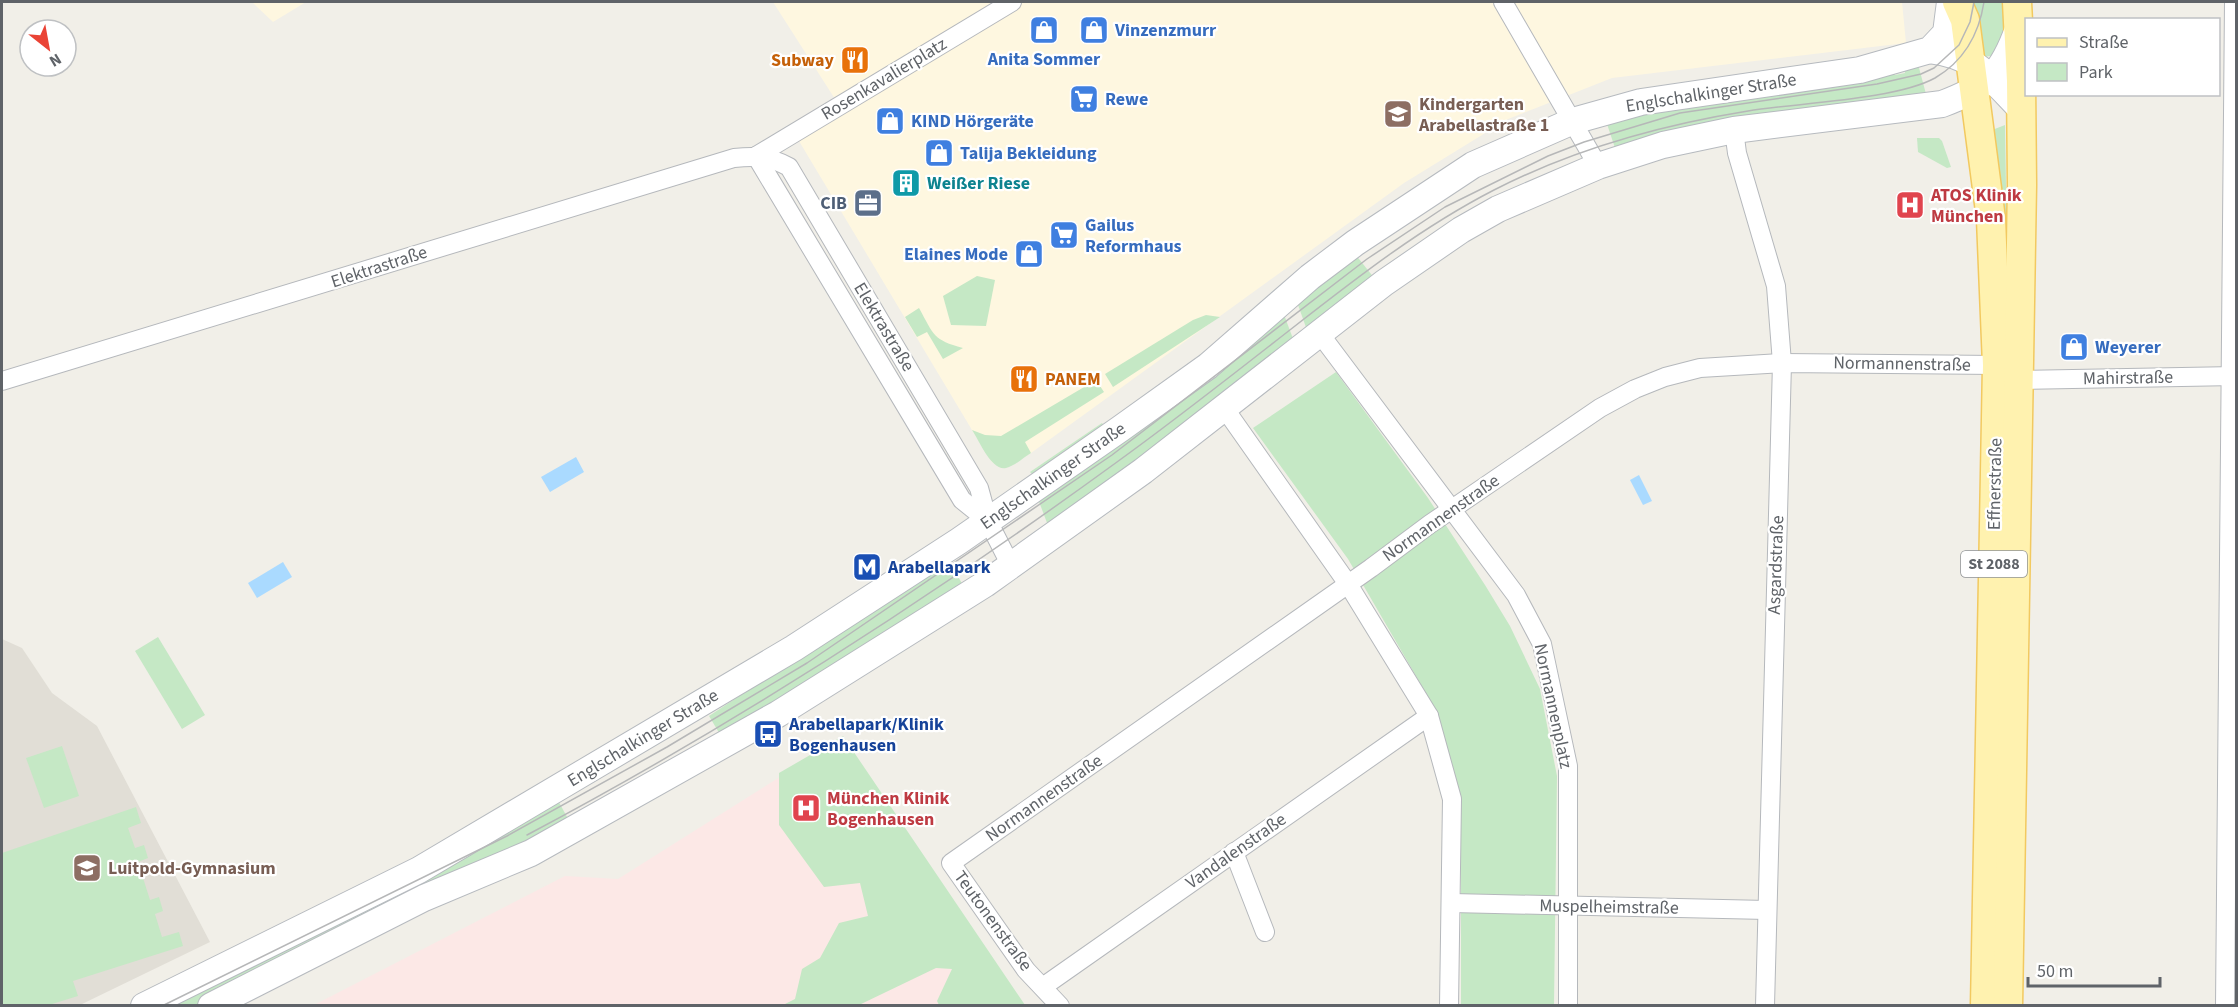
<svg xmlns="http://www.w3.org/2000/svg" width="2238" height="1007" viewBox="0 0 2238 1007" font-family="'Source Sans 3',sans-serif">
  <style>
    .commercial { fill: #fef7e0 }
    .education { fill: #e1ded6 }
    .medical { fill: #fce8e6 }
    .green { fill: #c5e8c5 }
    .water { fill: #aadaff }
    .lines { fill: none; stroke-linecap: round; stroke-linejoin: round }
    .street-casing { stroke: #b5b8bc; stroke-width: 20 }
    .secondary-casing { stroke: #b6babf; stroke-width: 28 }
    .primary-casing { stroke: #f2c960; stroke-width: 31 }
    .street { stroke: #fff; stroke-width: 18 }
    .secondary { stroke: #fff; stroke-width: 26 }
    .primary { stroke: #fff2af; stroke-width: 28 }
    .tram { stroke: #b6b7b8; stroke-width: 1.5 }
    .labels { text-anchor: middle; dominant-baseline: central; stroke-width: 4.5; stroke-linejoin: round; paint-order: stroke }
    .shield { fill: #fff; stroke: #8f9295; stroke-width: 1.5 }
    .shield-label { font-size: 16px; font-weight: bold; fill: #5f6368 }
    .shop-label { font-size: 18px; font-weight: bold; fill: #366cbe; stroke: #fff; text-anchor: start }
    .food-label { font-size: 18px; font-weight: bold; fill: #c56008; stroke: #fff; text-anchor: end }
    .street-label { font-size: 18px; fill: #5f6368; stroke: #fff }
    .education-label { font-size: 18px; font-weight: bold; fill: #785e54; stroke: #fff; text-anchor: start }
    .culture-label { font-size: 18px; font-weight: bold; fill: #0d838f; stroke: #fff; text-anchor: start }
    .health-label { font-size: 18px; font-weight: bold; fill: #be3a42; stroke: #fff; text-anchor: start }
    .service-label { font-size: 18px; font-weight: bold; fill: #4e5e75; stroke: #fff; text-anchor: end }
    .transit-label { font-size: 18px; font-weight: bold; fill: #164399; stroke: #fff; text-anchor: start }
  </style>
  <rect width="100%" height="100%" fill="#f1efe8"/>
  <!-- commercial -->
  <g class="commercial">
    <path d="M252 2H306L273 22Z"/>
    <path d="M773 2H1902L1906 43 1612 78 1508 119 1404 183 1031 453 1003 468 992 462 972 430 790 126 835 99Z"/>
  </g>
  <!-- education -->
  <path class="education" d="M2 639 22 648 52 693 97 726 210 942 80 1005H2Z"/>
  <!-- medical -->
  <path class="medical" d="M837 741 1013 1006H312L565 876 618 879Z"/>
  <!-- green -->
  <g class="green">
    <path d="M1970 2H2005L2003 34 1991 56 1983 57Z"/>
    <path d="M1918 64 1926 94 1845 103 1694 127 1615 148 1607 124 1658 111 1893 71 1895 75 1905 73 1904 68Z"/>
    <path d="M2005 125 2007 247 2012 297 1987 132Z"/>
    <path d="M1917 138H1939L1942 141 1951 167 1947 168 1918 152Z"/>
    <path d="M1355 254 1375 279 1308 333 1297 302Z"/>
    <path d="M977 276 995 280 986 326 951 325 943 296Z"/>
    <path d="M919 308C934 335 933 340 963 348L943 359 927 332 917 337 905 317Z"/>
    <path d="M1283 312 1295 344 1049 528 1038 499Z"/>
    <path d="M1206 315 1220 317 1113 387 1105 374 1193 320Z"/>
    <path d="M1336 372 1428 498 1485 585 1510 626 1540 689 1557 776 1554 1005H1461V797L1438 714 1348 559 1253 428Z"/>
    <path d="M1096 380 1104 392 1025 442 1031 453C1024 457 1015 466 1006 468 991 471 979 440 972 430L985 435 1001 436Z"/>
    <path d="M1102 423 1105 427 1034 476 1030 472Z"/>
    <path d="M947 559 963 585 721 736 709 716Z"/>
    <path d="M158 637 205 715 182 729 135 651Z"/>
    <path d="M843 736 1025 1005H939L937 1001 952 969 936 968 859 1005H783L795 999 802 969 820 958 839 923 868 916 860 883 824 887 779 825V773Z"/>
    <path d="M62 746 79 796 44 808 26 758Z"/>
    <path d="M556 797 571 824 197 1005 156 1006Z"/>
    <path d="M136 807 141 823 128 828 135 848 144 845 148 858 138 862 150 900 159 897 163 911 155 914 162 937 179 932 183 946 73 981 78 996 49 1005H2V853Z"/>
  </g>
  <!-- water -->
  <g class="water">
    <path d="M576 457 584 472 550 492 541 477Z"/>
    <path d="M1639 475 1652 501 1643 505 1630 480Z"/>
    <path d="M283 562 292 577 257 598 248 583Z"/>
  </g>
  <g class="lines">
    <!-- street casing -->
    <g class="street-casing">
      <g id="street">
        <path d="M1503 2 1598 166"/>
        <path d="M1734 130 1737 153 1776 286 1782 363 1765 1006"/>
        <path d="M756 156 962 500 988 521"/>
        <path d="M756 156 1012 2"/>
        <path d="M1320 334 1516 595 1542 644 1568 766V1006"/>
        <path d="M2019 380 2236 376"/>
        <path d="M2 381 734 158C755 156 770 156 789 167L979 488 988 521 1011 566"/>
        <path d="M1225 409 1348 584 1429 716 1452 799 1449 1006"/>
        <path d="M1234 852 1265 932"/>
        <path d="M1452 903 1767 910"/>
        <path d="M1044 986 1429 716"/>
        <path d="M1060 1006 1026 970 951 863 1371 568 1430 524 1600 408 1635 389 1665 377 1700 368 1782 363 1997 365"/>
        <path d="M2225 1006 2234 2"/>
      </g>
    </g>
    <!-- secondary casing -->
    <g class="secondary-casing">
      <g id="secondary">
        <path d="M1930 50C1976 56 1989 76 2020 108"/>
        <path d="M144 1006 419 870 794 648 959 541 1120 429 1208 366 1310 277 1355 243 1473 165 1573 121 1641 102 1860 70 1930 50 1946 33 1950 2"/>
        <path d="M211 1006 424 898 531 853 778 714 985 584 1143 471 1384 283 1461 230 1498 209 1598 166 1663 145 1734 130 1942 104C1987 87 2002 75 2018 29"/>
      </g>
    </g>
    <!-- primary casing -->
    <g class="primary-casing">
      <g id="primary">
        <path d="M1957 2 1965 20 1991 219 1997 365 1985 1006"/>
        <path d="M2008 1006 2022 185 2021 81 2017 2"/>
      </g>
    </g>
    <!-- street -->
    <use href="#street" class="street"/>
    <!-- secondary -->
    <use href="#secondary" class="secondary"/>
    <!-- primary -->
    <use href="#primary" class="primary"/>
    <!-- tram -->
    <g class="tram">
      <path d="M527 835C733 726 929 599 1117 462 1178 418 1236 372 1295 326 1359 276 1422 227 1494 190 1574 149 1661 125 1748 111 1796 103 1895 100 1935 78 1964 61 1979 34 1984 2"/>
      <path d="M162 1006 507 836 667 747 807 663 1112 455 1367 259 1445 207 1548 156 1584 142 1680 113 1877 84 1921 74 1934 68 1959 45 1970 22 1974 2"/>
    </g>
  </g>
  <!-- icons -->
  <defs>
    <g id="shop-square" transform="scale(1.5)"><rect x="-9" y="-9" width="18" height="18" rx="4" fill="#3f7fe0" stroke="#fff"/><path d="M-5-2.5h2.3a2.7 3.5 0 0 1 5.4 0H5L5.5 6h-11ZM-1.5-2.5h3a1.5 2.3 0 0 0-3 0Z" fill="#fff"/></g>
    <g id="restaurant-square" transform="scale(1.5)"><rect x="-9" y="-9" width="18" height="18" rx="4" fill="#e8710a" stroke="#fff"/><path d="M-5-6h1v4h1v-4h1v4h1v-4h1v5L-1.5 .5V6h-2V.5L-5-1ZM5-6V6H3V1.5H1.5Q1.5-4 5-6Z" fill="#fff"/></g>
    <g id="supermarket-square" transform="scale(1.5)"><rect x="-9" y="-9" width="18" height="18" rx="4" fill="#3f7fe0" stroke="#fff"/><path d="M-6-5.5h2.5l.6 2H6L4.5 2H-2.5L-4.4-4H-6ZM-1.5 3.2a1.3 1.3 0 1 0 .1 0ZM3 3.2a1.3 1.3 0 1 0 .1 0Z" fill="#fff"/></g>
    <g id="school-square" transform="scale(1.5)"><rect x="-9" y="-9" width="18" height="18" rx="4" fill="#8d6e63" stroke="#fff"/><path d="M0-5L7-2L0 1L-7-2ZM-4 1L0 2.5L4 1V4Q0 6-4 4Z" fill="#fff"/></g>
    <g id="building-square" transform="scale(1.5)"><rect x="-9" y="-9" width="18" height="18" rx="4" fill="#0f9aa8" stroke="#fff"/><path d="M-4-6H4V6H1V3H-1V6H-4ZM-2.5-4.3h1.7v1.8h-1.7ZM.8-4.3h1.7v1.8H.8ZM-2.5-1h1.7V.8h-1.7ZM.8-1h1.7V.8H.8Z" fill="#fff"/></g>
    <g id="office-square" transform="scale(1.5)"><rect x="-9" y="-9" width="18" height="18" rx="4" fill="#5c6f8a" stroke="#fff"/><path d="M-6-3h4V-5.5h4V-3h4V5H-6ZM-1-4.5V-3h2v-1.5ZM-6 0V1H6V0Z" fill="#fff"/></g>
    <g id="hospital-square" transform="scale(1.5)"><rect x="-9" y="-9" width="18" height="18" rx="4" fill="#e0444e" stroke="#fff"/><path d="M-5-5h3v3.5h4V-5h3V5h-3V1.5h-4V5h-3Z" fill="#fff"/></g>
    <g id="metro-square" transform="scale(1.5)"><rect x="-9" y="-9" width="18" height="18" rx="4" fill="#1a4fb4" stroke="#fff"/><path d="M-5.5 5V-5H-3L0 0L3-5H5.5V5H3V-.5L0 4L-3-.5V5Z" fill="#fff"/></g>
    <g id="bus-square" transform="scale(1.5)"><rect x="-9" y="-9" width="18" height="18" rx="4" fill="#1a4fb4" stroke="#fff"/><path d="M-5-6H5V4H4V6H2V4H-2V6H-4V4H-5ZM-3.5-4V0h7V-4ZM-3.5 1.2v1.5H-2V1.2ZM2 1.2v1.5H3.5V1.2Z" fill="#fff"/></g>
  </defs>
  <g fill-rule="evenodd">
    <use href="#shop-square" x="1044" y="30"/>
    <use href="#shop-square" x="1094" y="30"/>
    <use href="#restaurant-square" x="855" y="60"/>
    <use href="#supermarket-square" x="1084" y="99"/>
    <use href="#school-square" x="1398" y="114"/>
    <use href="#shop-square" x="890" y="121"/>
    <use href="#shop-square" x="939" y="153"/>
    <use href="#building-square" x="906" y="183"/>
    <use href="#office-square" x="868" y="203"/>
    <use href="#hospital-square" x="1910" y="205"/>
    <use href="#supermarket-square" x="1064" y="235"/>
    <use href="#shop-square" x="1029" y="254"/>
    <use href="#shop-square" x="2074" y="347"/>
    <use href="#restaurant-square" x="1024" y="379"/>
    <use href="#metro-square" x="867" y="567"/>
    <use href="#bus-square" x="768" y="734"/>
    <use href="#hospital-square" x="806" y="808"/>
    <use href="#school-square" x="87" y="868"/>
  </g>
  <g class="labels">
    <!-- shield labels -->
    <rect class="shield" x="1961" y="551" width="66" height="26" rx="4.5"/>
    <g class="shield-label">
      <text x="1994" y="564">St 2088</text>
    </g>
    <!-- shop labels -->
    <g class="shop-label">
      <text x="1115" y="30">Vinzenzmurr</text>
      <text x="1044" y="59" text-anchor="middle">Anita Sommer</text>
      <text x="1105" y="99">Rewe</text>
      <text x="911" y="121">KIND Hörgeräte</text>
      <text x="960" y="153">Talija Bekleidung</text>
      <text x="1085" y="225">Gailus<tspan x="1085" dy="21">Reformhaus</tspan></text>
      <text x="1008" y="254" text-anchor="end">Elaines Mode</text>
      <text x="2095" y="347">Weyerer</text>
    </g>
    <!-- food labels -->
    <g class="food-label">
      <text x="834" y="60">Subway</text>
      <text x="1045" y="379" text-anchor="start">PANEM</text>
    </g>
    <!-- street labels -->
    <g class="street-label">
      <text transform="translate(884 79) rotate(-31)">Rosenkavalierplatz</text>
      <text transform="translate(1711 93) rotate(-9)">Englschalkinger Straße</text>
      <text transform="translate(379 267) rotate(-18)">Elektrastraße</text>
      <text transform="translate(884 327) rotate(59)">Elektrastraße</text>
      <text transform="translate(1902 364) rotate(1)">Normannenstraße</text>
      <text transform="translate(2128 378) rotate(-1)">Mahirstraße</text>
      <text transform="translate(1053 476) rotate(-35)">Englschalkinger Straße</text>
      <text transform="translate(1995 484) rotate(-89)">Effnerstraße</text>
      <text transform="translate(1441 518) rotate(-35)">Normannenstraße</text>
      <text transform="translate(1776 565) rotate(-88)">Asgardstraße</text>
      <text transform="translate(1553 706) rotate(78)">Normannenplatz</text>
      <text transform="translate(643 738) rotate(-31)">Englschalkinger Straße</text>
      <text transform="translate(1044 798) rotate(-35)">Normannenstraße</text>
      <text transform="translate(1236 851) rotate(-35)">Vandalenstraße</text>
      <text transform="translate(1609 907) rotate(1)">Muspelheimstraße</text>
      <text transform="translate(993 921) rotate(54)">Teutonenstraße</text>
    </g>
    <!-- education labels -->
    <g class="education-label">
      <text x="1419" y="104">Kindergarten<tspan x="1419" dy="21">Arabellastraße 1</tspan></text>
      <text x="108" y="868">Luitpold-Gymnasium</text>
    </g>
    <!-- culture labels -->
    <g class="culture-label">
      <text x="927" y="183">Weißer Riese</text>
    </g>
    <!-- health labels -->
    <g class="health-label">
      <text x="1931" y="195">ATOS Klinik<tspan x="1931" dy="21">München</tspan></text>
      <text x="827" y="798">München Klinik<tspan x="827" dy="21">Bogenhausen</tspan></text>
    </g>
    <!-- service labels -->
    <g class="service-label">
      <text x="847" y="203">CIB</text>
    </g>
    <!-- transit labels -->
    <g class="transit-label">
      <text x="888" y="567">Arabellapark</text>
      <text x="789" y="724">Arabellapark/Klinik<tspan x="789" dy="21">Bogenhausen</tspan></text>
    </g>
  </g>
  <!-- border -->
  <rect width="2238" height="1007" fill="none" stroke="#5f6368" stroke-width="6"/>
  <!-- legend -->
  <rect x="2025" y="18" width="195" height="78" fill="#ffffff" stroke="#bfc1c3" stroke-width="1.5"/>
  <rect x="2037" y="38" width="30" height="9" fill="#fff2af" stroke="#bfc1c3" stroke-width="1.5"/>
  <text x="2079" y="48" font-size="18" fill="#5f6368">Straße</text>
  <rect x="2037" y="63" width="30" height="18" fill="#c5e8c5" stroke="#bfc1c3" stroke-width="1.5"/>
  <text x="2079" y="78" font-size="18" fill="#5f6368">Park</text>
  <!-- north arrow -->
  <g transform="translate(48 48) rotate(149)"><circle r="28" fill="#ffffff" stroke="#bfc1c3" stroke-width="1.5"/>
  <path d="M0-4.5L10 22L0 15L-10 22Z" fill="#ea4335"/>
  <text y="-9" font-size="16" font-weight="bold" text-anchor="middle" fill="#5f6368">N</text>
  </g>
  <!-- scale -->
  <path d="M2028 977v9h132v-9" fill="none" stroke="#5f6368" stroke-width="3"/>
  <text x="2037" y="977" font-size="18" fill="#5f6368" stroke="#ffffff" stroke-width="4.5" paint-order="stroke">50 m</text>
</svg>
